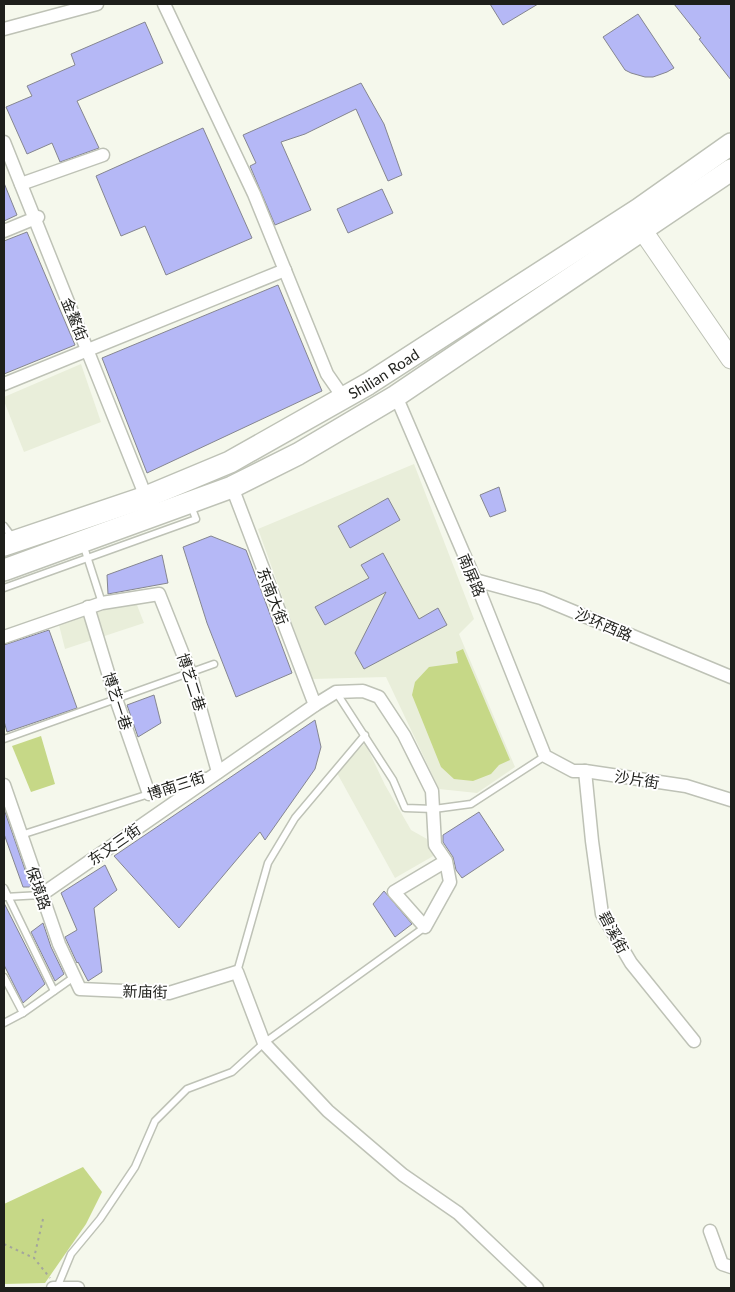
<svg xmlns="http://www.w3.org/2000/svg" width="735" height="1292" viewBox="0 0 735 1292" font-family="Lato,'Noto Sans SC',sans-serif">
  <style>
    .built { fill: #e9eeda }
    .green { fill: #c6d887 }
    .building { fill: #b5b8f6; stroke: #858690 }
    .lines { fill: none; stroke-linecap: round; stroke-linejoin: round }
    .lane-casing { stroke: #bec2b6; stroke-width: 9 }
    .street-casing { stroke: #bec2b6; stroke-width: 15 }
    .secondary-casing { stroke: #bec2b6; stroke-width: 21 }
    .primary-casing { stroke: #bec2b6; stroke-width: 24 }
    .path { stroke: #a3a59c; stroke-width: 2; stroke-dasharray: 2.5 4; stroke-linecap: butt }
    .lane { stroke: #fff; stroke-width: 6 }
    .street { stroke: #fff; stroke-width: 12 }
    .secondary { stroke: #fff; stroke-width: 19 }
    .primary { stroke: #fff; stroke-width: 21 }
    .labels { text-anchor: middle; dominant-baseline: central; stroke-width: 4; stroke-linejoin: round; paint-order: stroke }
    .street-label { font-size: 15px; fill: #1e1f1b; stroke: #fff }
  </style>
  <rect width="100%" height="100%" fill="#f5f8ec"/>
  <!-- built -->
  <g class="built">
    <path d="M81 364 101 422 24 452 4 401V397Z"/>
    <path d="M414 464 474 619 459 634 515 767 477 793 439 789 386 677 312 679 258 529Z"/>
    <path d="M135 600 144 623 65 649 59 625Z"/>
    <path d="M365 743 385 785 411 830 427 839 435 855 395 878 337 773Z"/>
  </g>
  <!-- green -->
  <g class="green">
    <path d="M463 649 510 760 499 765 491 774 473 781 454 779 441 767 412 695 415 682 429 667 458 663 456 652Z"/>
    <path d="M41 736 55 784 31 792 12 746Z"/>
    <path d="M83 1167 102 1192 86 1224 45 1283 4 1284V1204Z"/>
  </g>
  <!-- building -->
  <g class="building">
    <path d="M490 4H538L503 25Z"/>
    <path d="M674 4H731V80L699 39 701 38Z"/>
    <path d="M638 14 674 68 667 72 653 77H645L631 73 625 70 603 37Z"/>
    <path d="M145 22 163 63 77 101 99 148 60 162 52 143 27 154 6 107 32 96 27 86 75 65 71 54Z"/>
    <path d="M361 83 384 124 402 175 388 181 356 109 305 134 281 142 311 210 275 225 250 166 256 163 243 135Z"/>
    <path d="M203 128 252 238 166 275 145 226 121 236 96 176Z"/>
    <path d="M4 183 17 215 4 221Z"/>
    <path d="M382 189 393 213 348 233 337 209Z"/>
    <path d="M27 232 75 345 4 374V241Z"/>
    <path d="M278 285 322 391 147 473 102 358Z"/>
    <path d="M499 487 506 511 490 517 480 495Z"/>
    <path d="M388 498 400 520 350 548 338 526Z"/>
    <path d="M211 536 246 550 292 673 236 697 207 623 183 547Z"/>
    <path d="M383 553 419 619 438 608 447 625 364 669 355 653 386 592 325 625 315 607 369 578 361 565Z"/>
    <path d="M162 555 168 583 108 594 107 575Z"/>
    <path d="M49 630 77 708 7 732 4 721V645Z"/>
    <path d="M154 695 161 723 138 737 127 705Z"/>
    <path d="M315 720 321 747 315 769 265 840 260 832 179 928 114 856Z"/>
    <path d="M4 809 31 887H23L4 834Z"/>
    <path d="M479 812 504 850 462 878 456 870 453 857 443 842V835Z"/>
    <path d="M105 865 117 890 94 908 102 972 88 981 78 962 77 963 65 937 77 930 61 893Z"/>
    <path d="M384 891 412 924 395 937 373 904Z"/>
    <path d="M4 903 45 984 23 1003 4 965Z"/>
    <path d="M43 923 51 947 64 974 55 981 31 932Z"/>
  </g>
  <g class="lines">
    <!-- lane casing -->
    <g class="lane-casing">
      <g id="lane">
        <path d="M4 526 13 538"/>
        <path d="M83 544 102 603"/>
        <path d="M4 588 196 519 191 506"/>
        <path d="M336 692 393 780 405 808 434 809 471 804 545 756"/>
        <path d="M4 739 214 664"/>
        <path d="M21 835 205 776"/>
        <path d="M4 888 54 991"/>
        <path d="M5 897 41 895"/>
        <path d="M237 972 268 863 295 818 365 735"/>
        <path d="M4 977 23 1013"/>
        <path d="M4 1023 23 1013 74 977"/>
        <path d="M57 1288 71 1254 100 1219 135 1167 155 1121 187 1089 232 1072 264 1043 425 927"/>
      </g>
    </g>
    <!-- street casing -->
    <g class="street-casing">
      <g id="street">
        <path d="M164 4 254 194 327 374 343 397"/>
        <path d="M4 29 97 4"/>
        <path d="M4 142 146 497"/>
        <path d="M21 184 103 155"/>
        <path d="M4 231 38 217"/>
        <path d="M4 384 285 270"/>
        <path d="M396 396 475 580 545 756 573 771H585L686 786 731 800"/>
        <path d="M232 487 315 705"/>
        <path d="M475 580 541 598 731 677"/>
        <path d="M88 607 116 699 149 794"/>
        <path d="M4 637 102 603 159 594 190 672 218 772"/>
        <path d="M585 771 592 841 602 914 631 963 694 1041"/>
        <path d="M4 785 59 944 80 989 169 993 237 972 264 1043 328 1111 403 1175 458 1213 537 1288"/>
        <path d="M41 895 315 705 336 692 363 691 379 697 404 735 432 791 435 845 446 861 450 882 425 927 394 892 446 861"/>
        <path d="M710 1231 722 1264 731 1267"/>
        <path d="M53 1288H78"/>
      </g>
    </g>
    <!-- secondary casing -->
    <g class="secondary-casing">
      <path id="secondary" d="M634 218 731 359"/>
    </g>
    <!-- primary casing -->
    <g class="primary-casing">
      <g id="primary">
        <path id="s1" d="M4 545 146 497 230 462 368 384 639 209 731 144"/>
        <path d="M4 570 232 487 298 454 396 396 731 170"/>
      </g>
    </g>
    <!-- path -->
    <g class="path">
      <path d="M43 1219 34 1258 50 1278"/>
      <path d="M4 1244 34 1258"/>
    </g>
    <!-- lane -->
    <use href="#lane" class="lane"/>
    <!-- street -->
    <use href="#street" class="street"/>
    <!-- secondary -->
    <use href="#secondary" class="secondary"/>
    <!-- primary -->
    <use href="#primary" class="primary"/>
  </g>
  <g class="labels">
    <!-- street labels -->
    <g class="street-label">
      <text transform="translate(75 319) rotate(68)">金鳌街</text>
      <text stroke="none"><textPath href="#s1" startOffset="418">Shilian Road</textPath></text>
      <text transform="translate(472 575) rotate(67)">南屏路</text>
      <text transform="translate(273 596) rotate(69)">东南大街</text>
      <text transform="translate(604 624) rotate(23)">沙环西路</text>
      <text transform="translate(192 682) rotate(72)">博艺二巷</text>
      <text transform="translate(118 701) rotate(72)">博艺一巷</text>
      <text transform="translate(637 779) rotate(9)">沙片街</text>
      <text transform="translate(176 785) rotate(-18)">博南三街</text>
      <text transform="translate(114 844) rotate(-35)">东文三街</text>
      <text transform="translate(39 888) rotate(71)">保境路</text>
      <text transform="translate(614 932) rotate(62)">碧溪街</text>
      <text transform="translate(145 991) rotate(1)">新庙街</text>
    </g>
  </g>
  <!-- border -->
  <rect width="735" height="1292" fill="none" stroke="#1e1f1b" stroke-width="10"/>
</svg>
